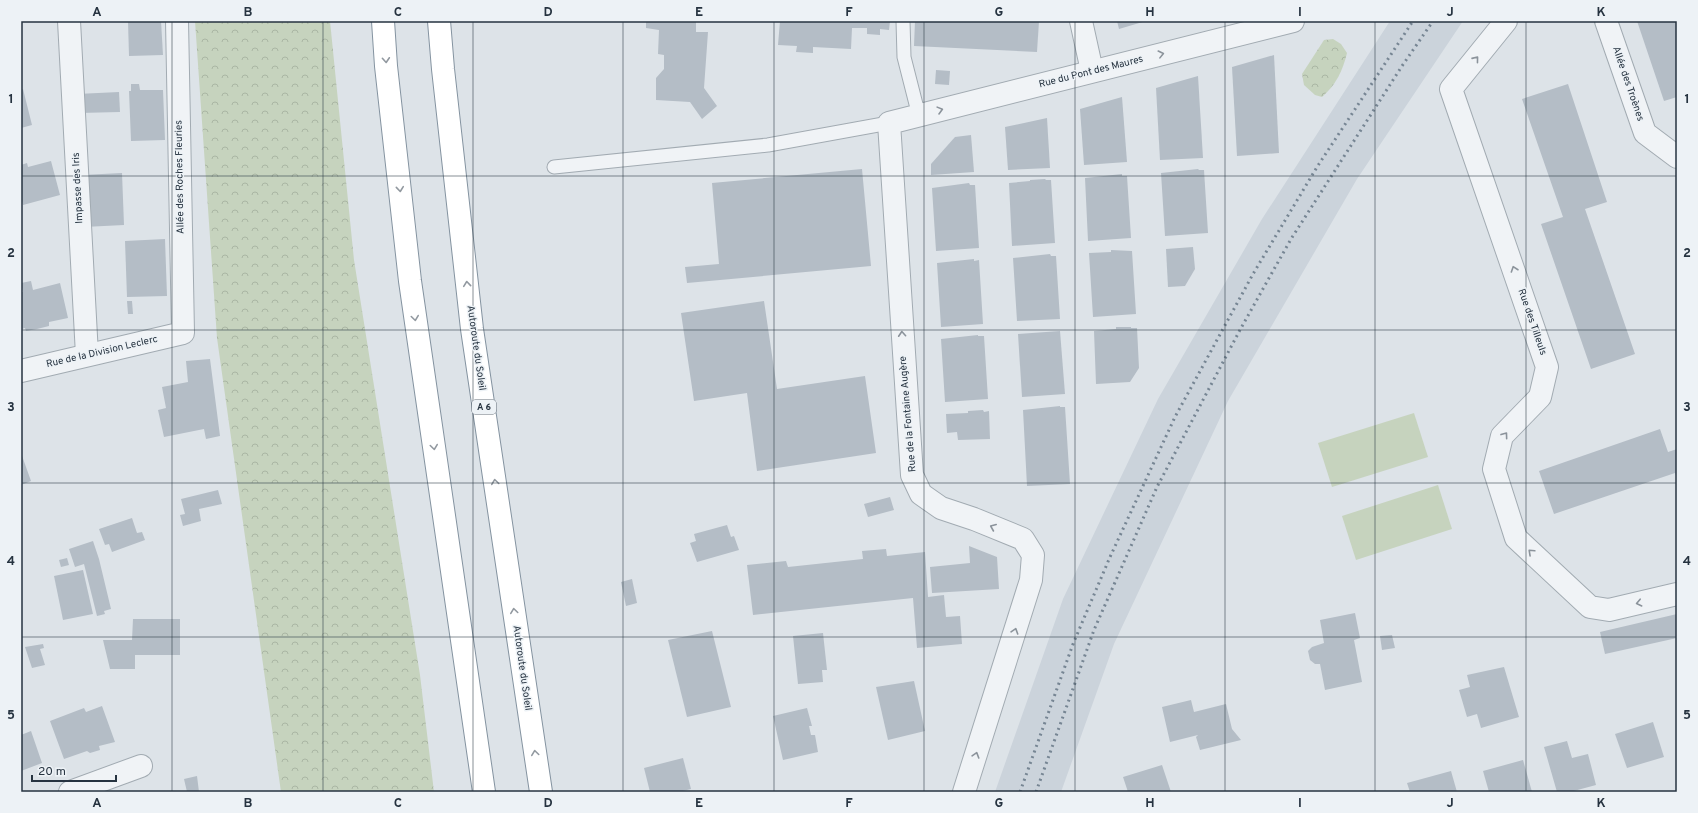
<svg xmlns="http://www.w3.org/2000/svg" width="1698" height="813" viewBox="0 0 1698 813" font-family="Overpass,sans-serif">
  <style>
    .built { fill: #cbd3db }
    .grass { fill: #c6d3be }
    .forest { fill: url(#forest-crowns) }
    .building { fill: #b4bdc6 }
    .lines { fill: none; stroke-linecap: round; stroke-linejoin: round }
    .service-casing { stroke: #a2abb2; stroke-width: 15 }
    .minor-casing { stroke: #a2abb2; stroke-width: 24 }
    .motorway-casing { stroke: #8493a0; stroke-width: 24 }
    .service { stroke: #f0f3f6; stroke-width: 13 }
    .minor { stroke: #f0f3f6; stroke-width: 22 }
    .motorway { stroke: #fff; stroke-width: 22 }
    .rail { stroke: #768593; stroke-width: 3; stroke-dasharray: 2 4; stroke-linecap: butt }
    .oneway { stroke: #8b939b }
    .oneway2 { stroke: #9299a0 }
    .grid { fill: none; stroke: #263340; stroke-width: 1; stroke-opacity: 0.55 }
    .labels { text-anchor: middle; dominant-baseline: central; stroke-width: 3; stroke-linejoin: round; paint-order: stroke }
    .shield { fill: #edf2f6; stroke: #626c77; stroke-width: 1 }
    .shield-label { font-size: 9px; font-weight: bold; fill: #263340 }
    .street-label { font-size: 10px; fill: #263340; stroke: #edf2f6 }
    .neatline { fill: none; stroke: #263340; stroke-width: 1.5 }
    .grid-label { font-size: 13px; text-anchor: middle; font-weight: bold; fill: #263340 }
  </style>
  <defs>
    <pattern id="forest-crowns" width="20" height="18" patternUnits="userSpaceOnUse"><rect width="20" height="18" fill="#c6d3be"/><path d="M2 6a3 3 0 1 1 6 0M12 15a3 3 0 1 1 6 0" fill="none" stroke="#aab6a4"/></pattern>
  </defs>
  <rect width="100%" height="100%" fill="#dde3e8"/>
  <!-- built -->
  <path class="built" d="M1390 21H1463L1357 179 1228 401 1114 644 1061 792H995L1063 599 1158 399 1262 219Z"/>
  <!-- grass -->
  <g class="grass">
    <path d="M1414 413 1428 457 1332 487 1318 443Z"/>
    <path d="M1438 485 1452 529 1356 560 1342 516Z"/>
  </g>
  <!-- forest -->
  <g class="forest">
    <path d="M195 21H330L354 260 420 675 434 792H281L217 338Z"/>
    <path d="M1333 39 1341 44 1347 53C1343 70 1336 85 1322 97L1315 95 1304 85 1302 74 1324 40Z"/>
  </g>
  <!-- building -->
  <g class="building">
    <path d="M128 21H161L163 55 129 56Z"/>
    <path d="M646 21H696V32H708L704 88 717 106 702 119 690 102 656 100V78L664 69V55L658 54 659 30 646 28Z"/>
    <path d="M780 21H890L889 30 880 29V35L867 34V28H852L851 49 813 47V53L796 52 797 46 778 45Z"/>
    <path d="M915 21H1039L1037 52 914 46Z"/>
    <path d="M1117 21H1146L1119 29Z"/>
    <path d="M1637 21H1677V97L1664 101Z"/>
    <path d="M1274 55 1279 153 1237 156 1232 67Z"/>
    <path d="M936 70 950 71 949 85 935 84Z"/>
    <path d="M1198 76 1203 158 1160 160 1156 88Z"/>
    <path d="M131 84H139L140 90H163L165 140 131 141 129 91H131Z"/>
    <path d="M1568 84 1607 202 1585 209 1635 354 1591 369 1541 224 1563 217 1522 99Z"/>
    <path d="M23 89 32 125 21 128V90Z"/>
    <path d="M119 92 120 112 79 113 77 94Z"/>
    <path d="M1122 97 1127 162 1084 165 1080 109Z"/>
    <path d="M1047 118 1050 168 1008 170 1005 127Z"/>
    <path d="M971 135 974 172 931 175V164L955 137Z"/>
    <path d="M51 161 60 195 23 205 21 196V165L27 163 28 167Z"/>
    <path d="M862 169 871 266 687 283 685 267 719 264 712 183Z"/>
    <path d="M1198 169 1199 170H1204L1208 233 1165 236 1161 173Z"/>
    <path d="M122 173 124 225 84 227 82 175Z"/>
    <path d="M1122 174V176H1127L1131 238 1088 241 1085 178Z"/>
    <path d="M1045 179 1046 180H1051L1055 243 1012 246 1009 183 1030 181V180Z"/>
    <path d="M969 183 970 185H975L979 248 936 251 932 188Z"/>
    <path d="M165 239 167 296 127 297 125 241Z"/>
    <path d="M1193 247 1195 269 1185 286 1168 287 1166 249Z"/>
    <path d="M1111 250 1132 251 1136 314 1093 317 1089 253 1111 252Z"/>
    <path d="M1050 254 1051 256H1056L1060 319 1017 321 1013 258Z"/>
    <path d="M974 259V261L979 260 983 324 941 327 937 263Z"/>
    <path d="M31 281 33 290 60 283 68 318 49 322V326L37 329 26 331 25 328 21 329V292H23L21 283Z"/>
    <path d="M127 301H132L133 314H128Z"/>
    <path d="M764 301 777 389 865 376 876 453 757 471 747 393 694 401 681 313Z"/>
    <path d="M1116 327H1131V328H1137L1139 368 1130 382 1096 384 1094 331 1116 329Z"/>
    <path d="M1060 331 1065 394 1022 397 1018 334Z"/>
    <path d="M978 335V336H984L988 399 945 402 941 339Z"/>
    <path d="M210 359 220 436 206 439 204 429 164 437 158 410 166 408 162 387 188 382 186 361Z"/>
    <path d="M1060 406V407H1065L1070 484 1027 486 1023 410Z"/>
    <path d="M983 410 984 412 989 411 990 439 958 440 957 432 947 433 946 414 968 413V411Z"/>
    <path d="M1660 429 1668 452 1677 449V478L1675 473 1554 514 1539 471Z"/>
    <path d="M21 453 31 481 21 485Z"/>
    <path d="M218 490 222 504 199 509 201 521 183 526 180 515 185 514 181 499Z"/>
    <path d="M890 497 894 510 868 517 864 504Z"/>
    <path d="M132 518 137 533 142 532 145 540 112 552 109 544 105 545 99 529Z"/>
    <path d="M727 525 731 537 734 536 739 550 697 562 690 543 696 541 694 534Z"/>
    <path d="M93 541 99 559 111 609 104 611 105 614 97 616 84 564 75 567 69 549Z"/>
    <path d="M969 546 997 557 999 589 932 593 930 567 970 563Z"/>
    <path d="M886 549 887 556 925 552 928 597 944 595 946 617 960 616 962 644 917 648 913 598 753 615 747 565 786 561 788 567 863 559 862 551Z"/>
    <path d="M67 558 69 565 61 567 59 560Z"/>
    <path d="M83 570 93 614 63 620 54 576Z"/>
    <path d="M632 579 637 603 626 606 621 582Z"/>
    <path d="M1355 613 1360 638 1354 640 1362 682 1325 690 1320 664H1315L1310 660 1308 651 1312 647 1324 643 1320 620Z"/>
    <path d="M1677 614V638L1605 654 1600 632Z"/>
    <path d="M133 619H180V655H135V669H110L103 640H132Z"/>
    <path d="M712 631 731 707 687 717 668 640Z"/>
    <path d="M823 633 827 670H822L823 682 798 684 793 636Z"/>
    <path d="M1392 635 1395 648 1382 650 1380 636Z"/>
    <path d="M43 644 44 648 40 649 45 665 32 668 25 647Z"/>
    <path d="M1504 667 1519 717 1481 728 1477 714 1467 717 1459 690 1470 687 1467 675Z"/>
    <path d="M914 681 925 731 888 740 876 687Z"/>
    <path d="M1191 700 1194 712 1226 704 1232 729 1241 740 1200 750 1196 737 1198 735 1170 742 1162 707Z"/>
    <path d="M102 706 115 742 99 746 100 750 90 753 87 751 64 759 50 721 84 708 86 712Z"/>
    <path d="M807 708 812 726H809L811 735H815L818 752 783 760 773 716Z"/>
    <path d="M1653 722 1664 757 1627 768 1615 734Z"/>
    <path d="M31 731 42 763 21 771V735Z"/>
    <path d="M1567 741 1572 758 1588 754 1596 785 1570 792H1557L1544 747Z"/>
    <path d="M683 758 691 789 679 792H650L644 768Z"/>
    <path d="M1523 760 1532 792H1489L1483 771Z"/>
    <path d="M1162 765 1171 792H1128L1123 777Z"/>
    <path d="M1451 771 1457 792H1410L1407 783Z"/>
    <path d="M197 776 199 792H187L184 779Z"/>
  </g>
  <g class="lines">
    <!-- service casing -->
    <g class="service-casing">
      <g id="service">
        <path d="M903 21 904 57 919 116"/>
        <path d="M554 167 768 145 889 123"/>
      </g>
    </g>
    <!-- minor casing -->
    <g class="minor-casing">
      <g id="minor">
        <path d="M69 21 87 355"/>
        <path d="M1081 21 1092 71"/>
        <path d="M1506 21 1451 89 1547 367 1540 397 1502 436 1494 469 1516 538 1590 607 1609 610 1677 594"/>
        <path d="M1606 21 1645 133 1677 157"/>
        <path d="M21 371 183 333 177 21"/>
        <path d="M70 792 141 766"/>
        <path d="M964 792 1031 580 1033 555 1023 539 974 519 941 508 921 494 912 475 889 123 1293 21"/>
      </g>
    </g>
    <!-- motorway casing -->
    <g class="motorway-casing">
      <g id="motorway">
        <path d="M383 21 386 66 410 281 484 792"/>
        <path d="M439 21 443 69 472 329 541 792"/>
      </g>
    </g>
    <!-- service -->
    <use href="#service" class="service"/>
    <!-- minor -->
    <use href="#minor" class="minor"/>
    <!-- motorway -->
    <use href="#motorway" class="motorway"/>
    <!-- rail -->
    <g class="rail">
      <path d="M1020 792 1073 644 1110 557 1175 417 1253 274 1317 167 1413 21"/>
      <path d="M1036 792 1094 630 1157 487 1241 328 1291 239 1402 66 1433 21"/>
    </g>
  </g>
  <!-- one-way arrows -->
  <defs><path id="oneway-chevron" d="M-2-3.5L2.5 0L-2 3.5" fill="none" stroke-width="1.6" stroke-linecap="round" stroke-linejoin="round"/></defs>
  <g class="oneway">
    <use href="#oneway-chevron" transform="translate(1161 54) rotate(-14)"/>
    <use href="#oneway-chevron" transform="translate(1476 59) rotate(-51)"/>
    <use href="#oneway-chevron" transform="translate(940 110) rotate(-15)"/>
    <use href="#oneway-chevron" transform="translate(1514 269) rotate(-109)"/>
    <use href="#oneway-chevron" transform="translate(902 334) rotate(-94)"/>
    <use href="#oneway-chevron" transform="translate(1505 435) rotate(-54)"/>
    <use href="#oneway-chevron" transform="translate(993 527) rotate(-157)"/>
    <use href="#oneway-chevron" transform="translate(1531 552) rotate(-137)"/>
    <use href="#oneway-chevron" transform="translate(1639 603) rotate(167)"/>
    <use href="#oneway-chevron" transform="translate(1015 631) rotate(-72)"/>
    <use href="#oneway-chevron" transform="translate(976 755) rotate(-73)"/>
  </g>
  <g class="oneway2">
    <use href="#oneway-chevron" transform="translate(386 60) rotate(86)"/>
    <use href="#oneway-chevron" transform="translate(400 189) rotate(84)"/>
    <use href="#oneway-chevron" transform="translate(467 284) rotate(-96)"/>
    <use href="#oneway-chevron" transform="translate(415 318) rotate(82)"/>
    <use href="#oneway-chevron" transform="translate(434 447) rotate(82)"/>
    <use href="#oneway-chevron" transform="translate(495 482) rotate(-98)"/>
    <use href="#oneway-chevron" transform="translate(514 611) rotate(-98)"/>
    <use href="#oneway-chevron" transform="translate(535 753) rotate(-98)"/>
  </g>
  <!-- grid -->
  <path class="grid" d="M172 21V792M323 21V792M473 21V792M623 21V792M774 21V792M924 21V792M1075 21V792M1225 21V792M1375 21V792M1526 21V792M21 176H1677M21 330H1677M21 483H1677M21 637H1677"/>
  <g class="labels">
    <!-- shield labels -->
    <rect class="shield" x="472" y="400" width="24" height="14" rx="3"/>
    <g class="shield-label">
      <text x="484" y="407">A 6</text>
    </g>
    <!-- street labels -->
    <g class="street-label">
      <text transform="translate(1091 72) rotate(-14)">Rue du Pont des Maures</text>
      <text transform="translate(1628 84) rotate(71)">Allée des Troènes</text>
      <text transform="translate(180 177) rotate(-91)">Allée des Roches Fleuries</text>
      <text transform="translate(78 188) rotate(-93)">Impasse des Iris</text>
      <text transform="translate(1532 322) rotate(71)">Rue des Tilleuls</text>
      <text transform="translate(476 348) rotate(82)">Autoroute du Soleil</text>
      <text transform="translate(102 352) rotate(-13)">Rue de la Division Leclerc</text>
      <text transform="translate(908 414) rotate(-95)">Rue de la Fontaine Augère</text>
      <text transform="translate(522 668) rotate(82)">Autoroute du Soleil</text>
    </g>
  </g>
  <!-- border -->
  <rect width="1698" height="813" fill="none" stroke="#edf2f6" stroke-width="44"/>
  <!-- scale -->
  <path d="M32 775v6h84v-6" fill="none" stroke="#263340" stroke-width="2"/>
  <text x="38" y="775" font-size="12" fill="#263340" stroke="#edf2f6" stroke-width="3" paint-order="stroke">20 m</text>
  <rect x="22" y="22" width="1654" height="769" class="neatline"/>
  <g class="grid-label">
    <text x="97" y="16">A</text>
    <text x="248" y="16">B</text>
    <text x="398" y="16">C</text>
    <text x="548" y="16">D</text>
    <text x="699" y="16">E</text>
    <text x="849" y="16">F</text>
    <text x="999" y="16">G</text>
    <text x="1150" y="16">H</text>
    <text x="1300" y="16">I</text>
    <text x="1450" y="16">J</text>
    <text x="1601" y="16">K</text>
    <text x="11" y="103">1</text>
    <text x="1687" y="103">1</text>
    <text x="11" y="257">2</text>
    <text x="1687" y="257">2</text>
    <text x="11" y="411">3</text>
    <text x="1687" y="411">3</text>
    <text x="11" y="565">4</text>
    <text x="1687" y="565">4</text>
    <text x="11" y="719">5</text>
    <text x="1687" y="719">5</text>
    <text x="97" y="807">A</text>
    <text x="248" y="807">B</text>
    <text x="398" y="807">C</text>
    <text x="548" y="807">D</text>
    <text x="699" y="807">E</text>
    <text x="849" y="807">F</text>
    <text x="999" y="807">G</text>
    <text x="1150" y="807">H</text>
    <text x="1300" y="807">I</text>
    <text x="1450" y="807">J</text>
    <text x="1601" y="807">K</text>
  </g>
</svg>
